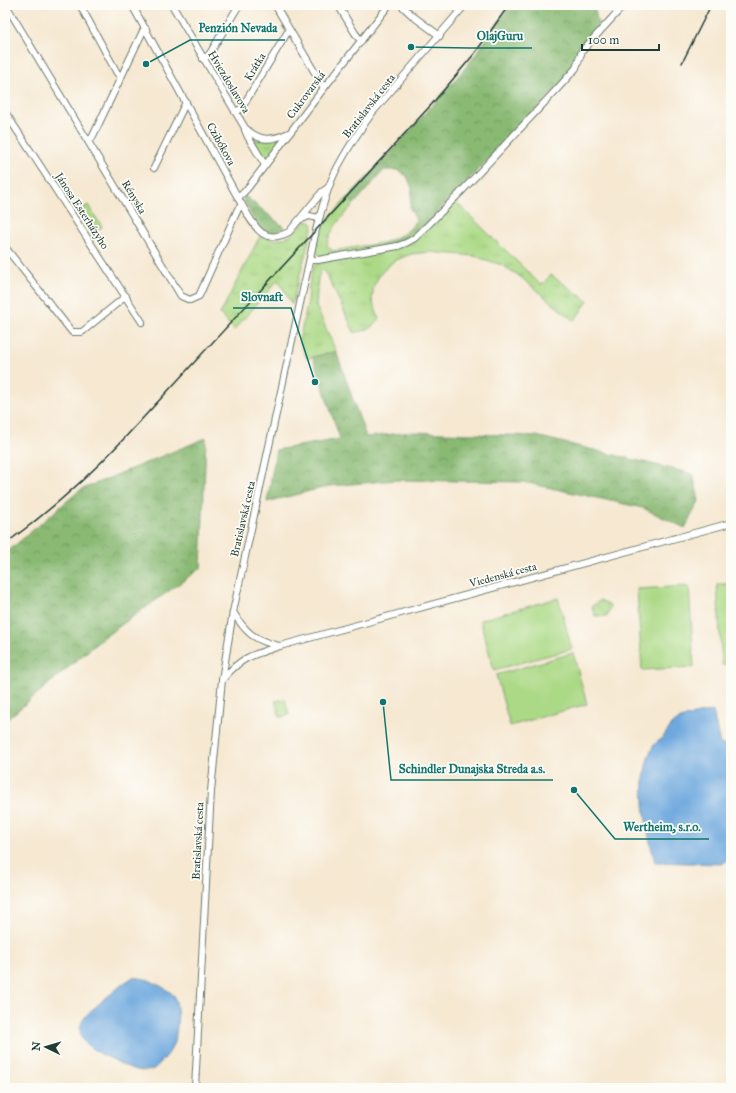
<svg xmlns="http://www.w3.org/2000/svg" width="736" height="1093" viewBox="0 0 736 1093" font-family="'IM FELL Great Primer',serif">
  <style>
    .grass { fill: url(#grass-tufts); stroke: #668b5d }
    .forest { fill: url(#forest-crowns); stroke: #547b54 }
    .park { fill: url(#park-dots); stroke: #668b5d }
    .garden { fill: #acd986; stroke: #668b5d }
    .water { fill: #6ea8de; stroke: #467289 }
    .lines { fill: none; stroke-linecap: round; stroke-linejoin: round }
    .minor-casing { stroke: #6a796b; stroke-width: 8 }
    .minor { stroke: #fff; stroke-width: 6 }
    .rail { stroke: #1f3d34; stroke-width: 1.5 }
    .labels { text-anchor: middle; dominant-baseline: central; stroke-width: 3.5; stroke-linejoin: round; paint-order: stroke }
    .street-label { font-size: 11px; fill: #1f3d34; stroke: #fdfcf7 }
    .leader { fill: none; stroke: #0f766e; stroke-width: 1.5 }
    .callout-dot { fill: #0f766e; stroke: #fdfcf7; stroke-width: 1.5 }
    .callout-label { font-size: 12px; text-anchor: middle; font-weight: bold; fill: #0f766e; stroke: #fdfcf7; stroke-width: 3.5; stroke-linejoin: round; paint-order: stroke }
  </style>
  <defs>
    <pattern id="grass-tufts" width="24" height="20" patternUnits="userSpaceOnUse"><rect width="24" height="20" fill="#acd986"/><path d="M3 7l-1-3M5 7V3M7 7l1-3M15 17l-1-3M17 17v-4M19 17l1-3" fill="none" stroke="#94bb74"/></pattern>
    <pattern id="forest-crowns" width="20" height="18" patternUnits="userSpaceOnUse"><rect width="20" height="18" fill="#89b973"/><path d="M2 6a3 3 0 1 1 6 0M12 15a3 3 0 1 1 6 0" fill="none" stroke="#6f985f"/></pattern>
    <pattern id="park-dots" width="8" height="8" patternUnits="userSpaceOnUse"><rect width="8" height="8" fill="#acd986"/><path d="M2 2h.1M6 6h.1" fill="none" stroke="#94bb74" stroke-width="1.8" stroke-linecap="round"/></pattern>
  </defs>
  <rect width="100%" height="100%" fill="#fdfcf7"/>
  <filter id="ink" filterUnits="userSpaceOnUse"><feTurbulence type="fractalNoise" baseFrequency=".025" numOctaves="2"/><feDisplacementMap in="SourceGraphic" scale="8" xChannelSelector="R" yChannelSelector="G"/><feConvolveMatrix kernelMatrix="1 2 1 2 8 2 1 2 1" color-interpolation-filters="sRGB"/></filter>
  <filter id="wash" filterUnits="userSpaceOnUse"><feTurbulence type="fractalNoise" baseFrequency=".012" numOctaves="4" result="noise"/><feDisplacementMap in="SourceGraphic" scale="16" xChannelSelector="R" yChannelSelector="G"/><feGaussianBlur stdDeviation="0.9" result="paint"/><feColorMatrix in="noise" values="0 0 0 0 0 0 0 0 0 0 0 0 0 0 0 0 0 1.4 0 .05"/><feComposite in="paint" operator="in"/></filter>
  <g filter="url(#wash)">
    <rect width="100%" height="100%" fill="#f6e8d1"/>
    <!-- grass -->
    <g class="grass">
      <path d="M251 137 258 140 285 137 268 159 261 156Z"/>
      <path d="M348 197 354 204C343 216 329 229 327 246L333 251 382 243V247L322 257 318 255 316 249 320 228Z"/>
      <path d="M455 201 541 285 551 275 588 301 574 321 518 275 502 265 474 256 430 252 411 254 394 261 381 273 374 285 372 300 379 319C375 327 362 333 354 332L327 275 324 270 321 271 318 278 316 306 336 351 307 359 299 340 308 302 309 286 312 270 317 263 396 249Z"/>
      <path d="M308 221 311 222 313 225 292 305 278 280 234 330 220 314 260 236C270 241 284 241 293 233 299 228 302 223 308 221Z"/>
    </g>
    <!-- forest -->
    <g class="forest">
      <path d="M511 5H594L598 25 584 41 568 77 420 230C408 240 397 244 382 247V243C397 238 408 234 416 220L410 208 412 188 407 176 398 170H384L354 204 348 197 384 160 468 65Z"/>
      <path d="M245 196 285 228C262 243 252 217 244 200L243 198Z"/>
      <path d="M336 351 366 437 411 432 536 436 693 474 699 501 685 528 643 508 523 482 396 480 330 486 267 502 276 450 340 439 313 357Z"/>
      <path d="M206 438 201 568 103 638 5 721V554L80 490Z"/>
    </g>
    <!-- park -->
    <path class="park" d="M601 600 610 606 607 616H595L592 606Z"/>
    <!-- garden -->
    <g class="garden">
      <path d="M88 205 102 227 91 234 77 212Z"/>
      <path d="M717 584H731V665H722Z"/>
      <path d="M689 586 694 667 642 670 637 589Z"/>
      <path d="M558 598 572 649 494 670 480 620Z"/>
      <path d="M573 653 587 704 510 726 496 675Z"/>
      <path d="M285 699 289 715 280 717 275 701Z"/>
    </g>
    <!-- water -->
    <g class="water">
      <path d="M713 711 720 744 731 747V858L722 864 655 862C646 829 635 777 654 745 656 742 660 740 663 737 668 731 670 725 677 721 687 715 701 714 713 711Z"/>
      <path d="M133 977C137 978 142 978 145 979 151 980 171 991 174 996 180 1007 178 1038 171 1049 169 1054 164 1059 160 1063 157 1066 154 1070 150 1070 136 1074 120 1063 108 1057 94 1051 72 1040 83 1020 87 1013 96 1007 102 1001 113 993 121 984 133 977Z"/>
    </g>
  </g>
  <g filter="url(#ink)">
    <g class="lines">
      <!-- minor casing -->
      <g class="minor-casing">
        <g id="minor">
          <path d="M6 5 181 296 190 300 199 296 238 209 242 205"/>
          <path d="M80 5 117 73 121 76"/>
          <path d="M132 5 242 205C254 225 262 246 289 232L322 192 329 187"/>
          <path d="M172 5 245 128C260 142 271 141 289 133"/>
          <path d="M275 5 324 88"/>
          <path d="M338 5 355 33 361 41"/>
          <path d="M401 5 414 17 440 36"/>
          <path d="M203 59 209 55 239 5"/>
          <path d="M5 112 142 322"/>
          <path d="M235 112 241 109 287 33 290 31"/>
          <path d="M245 130 248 137 265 165"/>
          <path d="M88 140 92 138 143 31 146 29"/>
          <path d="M154 168 186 102"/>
          <path d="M239 197 247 189 324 88 389 5"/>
          <path d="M302 219 309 216 319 218"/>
          <path d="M5 247 72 332H82L126 296"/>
          <path d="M310 260H318L398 246 406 243 415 238 460 193 558 88 576 68 582 51 624 5"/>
          <path d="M233 612C246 633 254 640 279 646"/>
          <path d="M223 679C242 656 253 655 280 646L731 523"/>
          <path d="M195 1088 211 791 222 680 233 612 316 230C321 213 325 195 332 179 342 156 357 134 372 113L465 5"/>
        </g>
      </g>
      <!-- minor -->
      <use href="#minor" class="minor"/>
      <!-- rail -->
      <g class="rail">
        <path d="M682 63 711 5"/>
        <path d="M5 544C46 514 84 481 119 444L432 104 475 53 509 5"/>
      </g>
    </g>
  </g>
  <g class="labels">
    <!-- street labels -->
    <g class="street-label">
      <text transform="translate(255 67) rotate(-59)">Krátka</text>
      <text transform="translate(229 82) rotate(59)">Hviezdoslavova</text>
      <text transform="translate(306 95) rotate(-53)">Cukrovarská</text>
      <text transform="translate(369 106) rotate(-52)">Bratislavská cesta</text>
      <text transform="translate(221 144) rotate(61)">Czibókova</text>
      <text transform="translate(134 197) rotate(59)">Rényska</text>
      <text transform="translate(82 211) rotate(57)">Jánosa Esterházyho</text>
      <text transform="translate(243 519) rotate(-77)">Bratislavská cesta</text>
      <text transform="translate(503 575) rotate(-15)">Viedenská cesta</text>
      <text transform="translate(198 841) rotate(-87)">Bratislavská cesta</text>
    </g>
  </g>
  <!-- callouts -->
  <path class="leader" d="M146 64L190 40H285M411 47L469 48H532M315 382L291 308H233M383 702L391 780H553M574 790L615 839H709"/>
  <g class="callout-dot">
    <circle cx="146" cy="64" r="4"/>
    <circle cx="411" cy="47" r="4"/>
    <circle cx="315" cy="382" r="4"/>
    <circle cx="383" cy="702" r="4"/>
    <circle cx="574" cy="790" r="4"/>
  </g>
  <g class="callout-label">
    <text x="238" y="32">Penzión Nevada</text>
    <text x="500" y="40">OlajGuru</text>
    <text x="262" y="301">Slovnaft</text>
    <text x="472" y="773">Schindler Dunajska Streda a.s.</text>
    <text x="662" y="831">Wertheim, s.r.o.</text>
  </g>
  <!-- margin -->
  <rect width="736" height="1093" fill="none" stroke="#fdfcf7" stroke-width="20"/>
  <!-- north arrow -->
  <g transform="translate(46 1047) rotate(275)" stroke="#fdfcf7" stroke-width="3" paint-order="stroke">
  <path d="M0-3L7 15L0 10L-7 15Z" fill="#1f3d34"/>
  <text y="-6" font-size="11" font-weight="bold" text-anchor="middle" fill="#1f3d34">N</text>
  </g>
  <!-- scale -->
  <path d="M582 44v6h77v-6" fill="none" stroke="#1f3d34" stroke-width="2"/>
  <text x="588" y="44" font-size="12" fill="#1f3d34" stroke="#fdfcf7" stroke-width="3" paint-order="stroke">100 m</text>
</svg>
